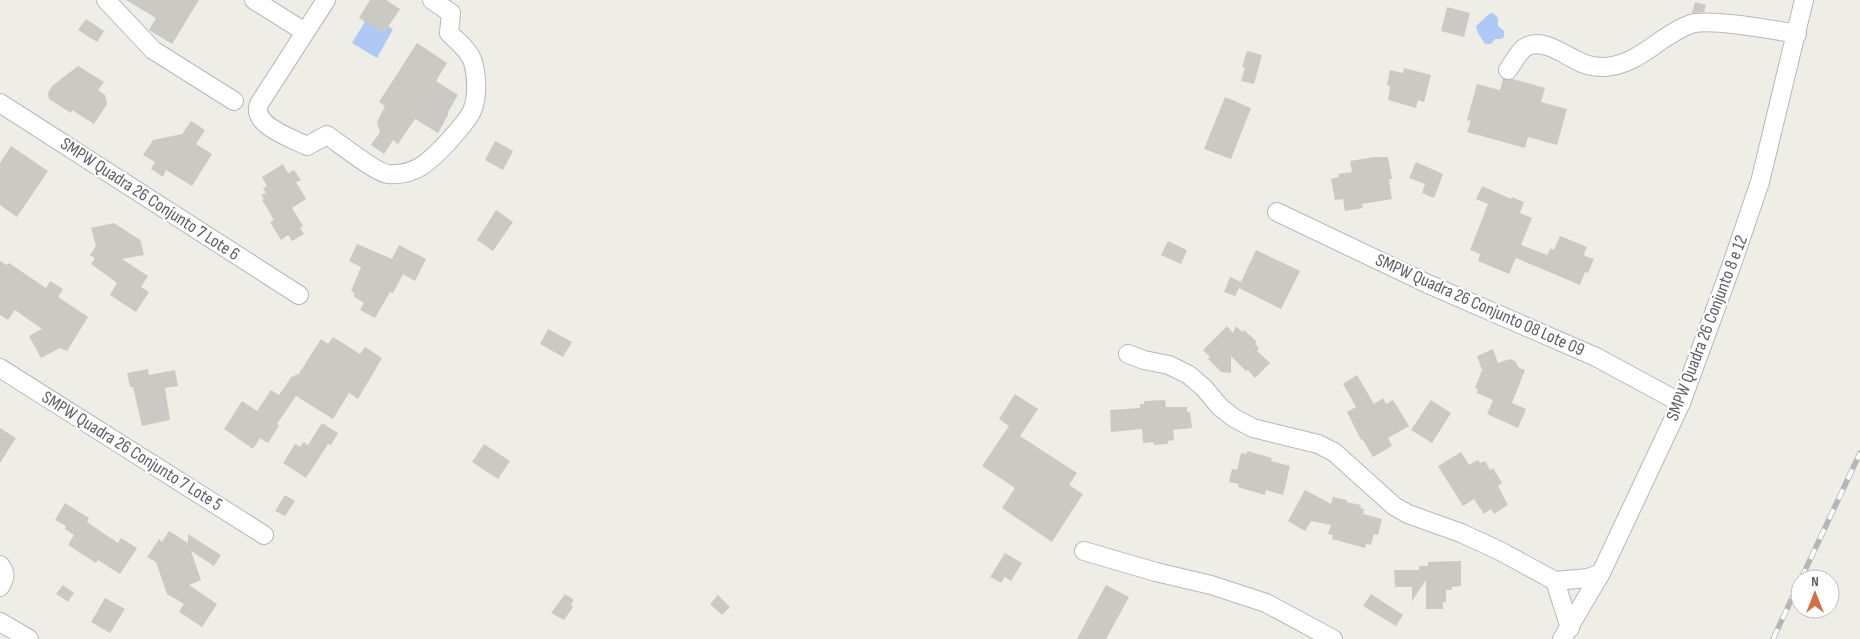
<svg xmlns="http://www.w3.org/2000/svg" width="1860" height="639" viewBox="0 0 1860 639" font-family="'Sofia Sans Condensed',sans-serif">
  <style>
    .water { fill: #afc9f6 }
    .building { fill: #cac9c3 }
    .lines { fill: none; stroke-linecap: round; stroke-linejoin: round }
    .minor-casing { stroke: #b6b7bb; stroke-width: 20 }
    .minor { stroke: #fff; stroke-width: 18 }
    .rail-casing { stroke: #b6b6b7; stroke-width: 5.5 }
    .rail { stroke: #fff; stroke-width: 4; stroke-dasharray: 11; stroke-linecap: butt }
    .labels { text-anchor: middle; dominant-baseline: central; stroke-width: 4.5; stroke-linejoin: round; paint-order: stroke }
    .street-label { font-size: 18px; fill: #5e5f65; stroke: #fff }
  </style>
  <rect width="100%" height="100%" fill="#eeeee6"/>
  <!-- water -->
  <g class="water">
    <path d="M1493 13 1498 18V26L1504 31V37L1501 39H1495L1491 44H1485L1478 33 1476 26 1489 14Z"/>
    <path d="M369 15 393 29 377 58 352 43Z"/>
  </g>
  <!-- building -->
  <g class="building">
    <path d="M126 0H199L172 44 149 30 156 18Z"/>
    <path d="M370 0H386L400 9 384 33 359 18Z"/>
    <path d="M1695 2 1706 5 1704 12 1692 13Z"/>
    <path d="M1447 7 1470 13 1464 37 1441 31Z"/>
    <path d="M86 19 104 31 97 42 78 30Z"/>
    <path d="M417 43 447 63 436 81 458 95 448 112V115L438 133 415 119 398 144 393 140 384 154 371 145 380 132 377 122 385 106 379 102Z"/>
    <path d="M1247 51 1262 55 1254 84 1241 81 1245 68 1242 67Z"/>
    <path d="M78 66 104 82 98 90 105 95 107 104 94 124 72 110 71 113 49 99 48 93 52 86Z"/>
    <path d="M1404 68 1431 75 1424 102 1418 100 1416 108 1388 100 1390 89V86L1387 85 1390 70 1403 73Z"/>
    <path d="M1503 79H1513L1545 88 1541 102 1567 109 1557 145 1528 137 1525 148 1467 132 1471 121 1467 120 1477 84 1500 90Z"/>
    <path d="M1225 97 1251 108 1231 159 1204 149Z"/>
    <path d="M191 121 205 130 196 144 212 154 192 186 166 170 163 177 151 169 155 162 143 155 153 140 182 134Z"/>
    <path d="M495 141 513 151 503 170 485 160Z"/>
    <path d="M11 146 48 171 17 217 0 205V163Z"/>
    <path d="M1375 157H1388L1392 179H1389L1392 199 1362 204 1363 208 1345 211 1343 199 1335 200 1331 179 1339 177 1338 174 1352 172 1350 161Z"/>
    <path d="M1416 162 1443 174 1434 198 1422 193 1425 184 1409 178Z"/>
    <path d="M283 164 288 173 294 170 301 180 296 182 306 199 292 208 303 226 300 228 304 234 292 241 288 235 281 240 270 222 274 220 262 200 264 199 261 195 266 193 263 188 267 186 262 177Z"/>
    <path d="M1482 186 1511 199 1512 197 1524 202 1520 213 1532 218 1521 245 1547 255 1551 248 1554 250 1560 236 1587 247 1584 254 1585 256 1594 259 1588 273 1585 272 1580 285 1516 258 1509 274 1478 261 1480 254 1470 250 1488 204 1476 199Z"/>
    <path d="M496 210 513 222 493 251 477 240Z"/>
    <path d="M114 223 140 240 141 242 144 255 122 259 148 276 141 287 149 292 136 312 110 295 117 283 91 264 95 258 90 255 96 246 91 228Z"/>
    <path d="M1168 241 1187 250 1181 264 1161 255Z"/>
    <path d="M357 244 392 259 399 245 426 259 415 281 403 274 393 293 390 292 375 318 360 310 364 303 353 296 355 293 351 291 361 267 349 261Z"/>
    <path d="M1256 250 1300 271 1281 309 1239 288 1235 296 1224 292 1230 277 1241 282Z"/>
    <path d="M0 261 7 265 9 263 46 288 50 281 63 289 58 297 88 317 67 351 60 348 41 358 29 336 42 329 15 310 8 320 0 315Z"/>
    <path d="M1227 326 1233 333 1236 326 1242 332 1244 330 1257 342 1255 344 1259 348 1257 351 1270 363 1255 378 1248 370 1246 371 1231 356V373L1221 372 1208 359 1210 357 1203 350Z"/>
    <path d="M548 329 572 342 563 357 540 344Z"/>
    <path d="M333 337 360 354 365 347 382 358 358 399 349 393 333 419 296 396 277 424 279 426 268 443 260 438 253 449 224 429 242 401 257 411 271 390 279 395 292 376 294 377 296 374 298 375 321 339 328 344Z"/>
    <path d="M1493 349 1498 363 1510 359 1515 361 1519 368 1525 370 1512 403 1526 409 1518 428 1487 414 1493 400 1477 393 1478 389 1475 388 1482 370 1477 356Z"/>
    <path d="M148 369 149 375 175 370 178 386 165 388 170 420 142 426 133 387H130L127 373Z"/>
    <path d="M1357 375 1374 404 1383 398 1386 404 1393 400 1409 426 1388 438 1392 446 1373 457 1363 440H1362L1360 438 1347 412 1356 407 1343 384Z"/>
    <path d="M1015 394 1038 409 1020 436 1077 473 1069 485 1083 494 1052 542 1002 508 1015 488 982 466 1009 426 999 419Z"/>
    <path d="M1165 400 1166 407H1187V412H1190L1192 428 1173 430 1174 440 1168 441V444L1154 445 1153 442 1143 443 1142 429 1111 432 1110 410 1140 408V404H1144V401Z"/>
    <path d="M1431 400 1451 413 1432 443 1411 430Z"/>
    <path d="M322 423 338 433 331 445 328 444 306 478 283 463 295 444 300 447 304 442 308 445Z"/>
    <path d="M0 428 16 438 0 463Z"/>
    <path d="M484 444 510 461 498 479 472 462Z"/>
    <path d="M1247 451 1272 458 1271 461 1290 466 1283 495 1266 490 1265 495 1238 487 1239 484 1229 482 1232 469 1237 470 1241 453 1247 454Z"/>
    <path d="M1461 452 1469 465 1478 460 1480 463 1485 461 1490 470 1493 468 1502 483 1498 486 1508 505 1494 514 1491 509 1484 514 1474 499 1463 506 1438 466Z"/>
    <path d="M1305 490 1331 504 1333 497 1347 500 1346 502 1361 505 1360 508 1364 509 1363 514 1382 519 1378 535 1374 534 1371 545 1366 544 1365 548 1332 539 1333 535 1328 534 1331 525 1311 521 1305 531 1288 521Z"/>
    <path d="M285 495 295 501 285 516 275 511Z"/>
    <path d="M65 503 89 518 87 522 118 543 121 538 137 548 120 574 98 560 96 563 68 545 74 535 65 529 66 526 55 520Z"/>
    <path d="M169 531 188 543V534L221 555 214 566 191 551 201 580 189 585 217 604 202 627 179 612 184 604 167 594 156 562 147 557 159 539 162 542Z"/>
    <path d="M1005 553 1022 563 1011 581 1005 577 1001 583 990 577Z"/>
    <path d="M1461 561V586L1452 587V590H1446V602H1443V609H1426V580L1412 601V587H1395L1394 570H1419V566H1428V562Z"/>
    <path d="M63 585 74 593 68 602 56 594Z"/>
    <path d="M1106 585 1129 597 1106 639H1077Z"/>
    <path d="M565 594 574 600 571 605 573 607 564 620 551 613Z"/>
    <path d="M1371 594 1403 615 1396 626 1363 606Z"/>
    <path d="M718 595 730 607 722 615 710 604Z"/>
    <path d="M105 598 125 609 110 633 91 622Z"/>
  </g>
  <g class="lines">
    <!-- minor casing -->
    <g class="minor-casing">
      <g id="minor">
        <path d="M106 0 153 50 234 101"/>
        <path d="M254 0 305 32"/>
        <path d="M326 0 259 104C251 125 291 138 307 146L327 135C339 143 376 173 388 174 417 176 431 160 449 141 457 131 466 123 472 111 478 97 477 76 473 62 469 50 458 42 449 33L451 13 432 0"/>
        <path d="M1508 70C1513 63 1518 53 1524 48 1540 37 1560 52 1574 59 1582 64 1593 67 1603 67 1639 66 1659 35 1691 24 1710 18 1775 30 1797 34"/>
        <path d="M0 103 299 295"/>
        <path d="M1277 212 1428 284 1596 357 1681 403"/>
        <path d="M1128 354 1144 360 1169 365 1189 375 1204 388 1220 407 1234 418 1253 428 1318 444 1334 452 1394 506 1408 514 1461 533 1500 551 1555 581 1588 578 1601 573"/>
        <path d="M0 368 264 535"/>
        <path d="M1084 551 1156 572 1211 585 1266 603 1333 639"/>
        <path d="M0 565C7 574 5 578 0 587"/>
        <path d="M1555 581 1570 628"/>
        <path d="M0 622 29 639"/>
        <path d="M1562 639 1601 573 1681 403 1732 264 1760 182 1804 0"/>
      </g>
    </g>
    <!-- minor -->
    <use href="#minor" class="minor"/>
    <!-- rail casing -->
    <g class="rail-casing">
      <g id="rail">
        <path d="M1801 579 1860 453"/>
        <path d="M1773 639 1800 581"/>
      </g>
    </g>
    <!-- rail -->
    <use href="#rail" class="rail"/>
  </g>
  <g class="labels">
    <!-- street labels -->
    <g class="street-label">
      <text transform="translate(150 199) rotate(33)">SMPW Quadra 26 Conjunto 7 Lote 6</text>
      <text transform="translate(1480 305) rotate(24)">SMPW Quadra 26 Conjunto 08 Lote 09</text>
      <text transform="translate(1707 328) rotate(-69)">SMPW Quadra 26 Conjunto 8 e 12</text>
      <text transform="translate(132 451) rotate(32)">SMPW Quadra 26 Conjunto 7 Lote 5</text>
    </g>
  </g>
  <!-- north arrow -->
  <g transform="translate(1815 594)"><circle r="24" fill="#ffffff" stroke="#bfbfc1"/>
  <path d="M0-4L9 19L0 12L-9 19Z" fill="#d66d45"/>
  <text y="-8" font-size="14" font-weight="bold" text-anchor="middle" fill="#5e5f65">N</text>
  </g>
</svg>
